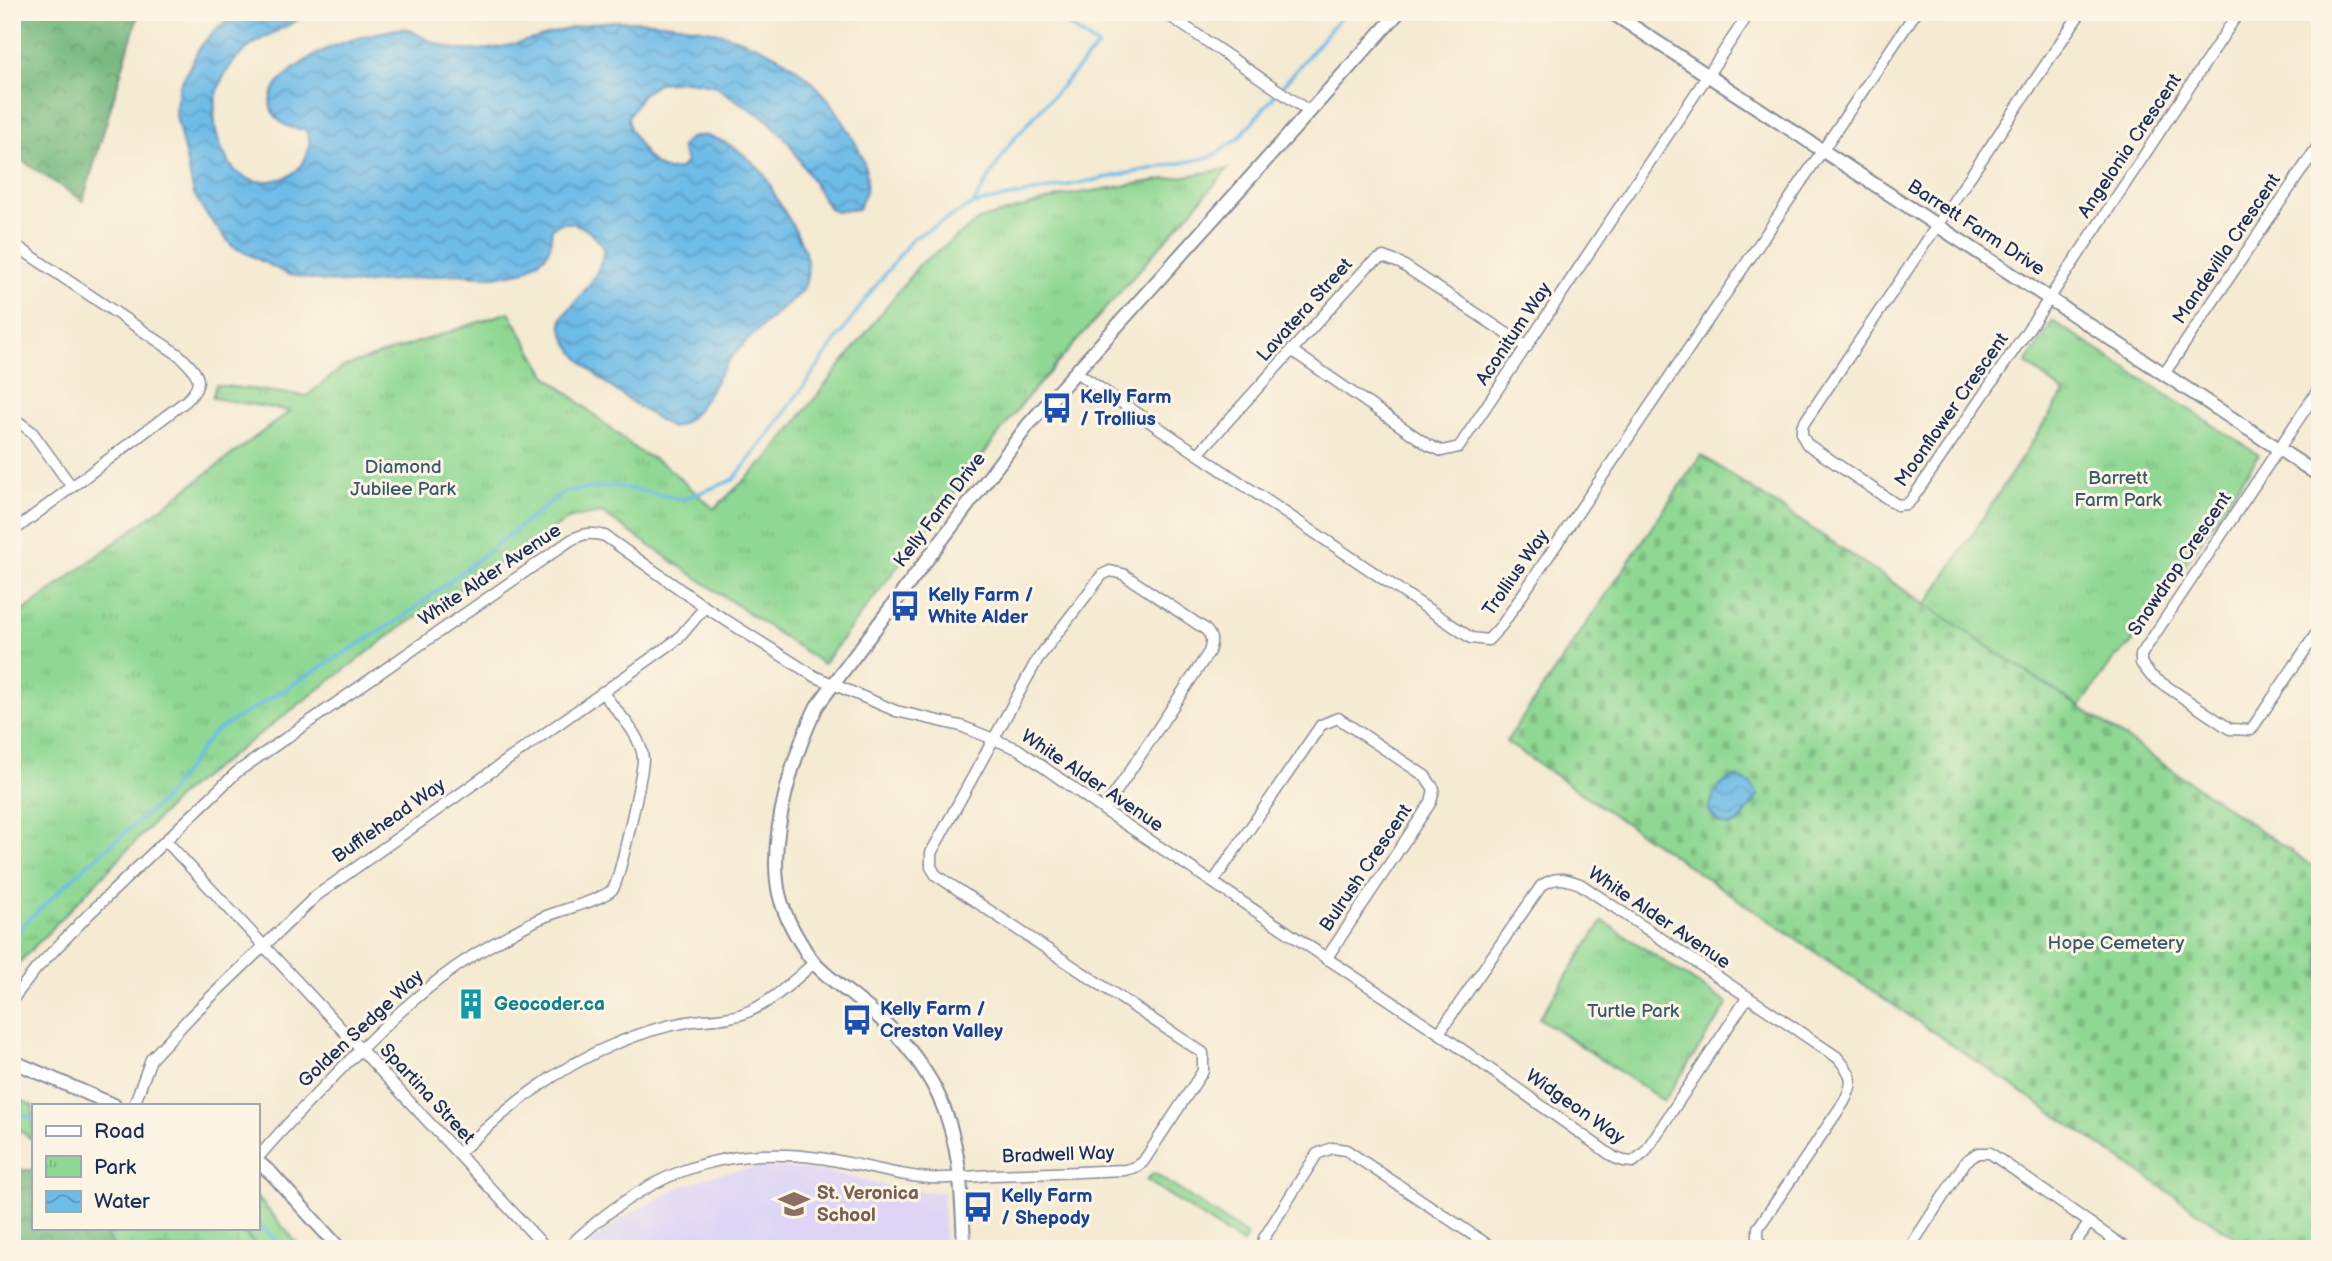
<svg xmlns="http://www.w3.org/2000/svg" width="2332" height="1261" viewBox="0 0 2332 1261" font-family="'Balsamiq Sans',sans-serif">
  <style>
    .built { fill: #ded5f6 }
    .grass { fill: #8fd893; stroke: #558478; stroke-width: 2 }
    .forest { fill: url(#forest-crowns); stroke: #47746e; stroke-width: 2 }
    .wetland { fill: url(#wetland-marsh); stroke: #558478; stroke-width: 2 }
    .cemetery { fill: url(#cemetery-stones); stroke: #558478; stroke-width: 2 }
    .park { fill: url(#park-tufts); stroke: #558478; stroke-width: 2 }
    .water { fill: url(#water-waves); stroke: #4476a3; stroke-width: 2 }
    .lines { fill: none; stroke-linecap: round; stroke-linejoin: round }
    .stream { stroke: #6ebce8; stroke-width: 3.5 }
    .minor-casing { stroke: #888c98; stroke-width: 13 }
    .tertiary-casing { stroke: #888c98; stroke-width: 16 }
    .minor { stroke: #fff; stroke-width: 10 }
    .tertiary { stroke: #fff; stroke-width: 12 }
    .labels { text-anchor: middle; dominant-baseline: central; stroke-width: 6; stroke-linejoin: round; paint-order: stroke }
    .street-label { font-size: 19px; fill: #1b2f5e; stroke: #fcf5e5 }
    .transit-label { font-size: 19px; font-weight: bold; fill: #164399; stroke: #fcf5e5; text-anchor: start }
    .park-label { font-size: 19px; fill: #38596b; stroke: #fcf5e5 }
    .culture-label { font-size: 19px; font-weight: bold; fill: #0d838f; stroke: #fcf5e5; text-anchor: start }
    .education-label { font-size: 19px; font-weight: bold; fill: #785e54; stroke: #fcf5e5; text-anchor: start }
  </style>
  <defs>
    <pattern id="forest-crowns" width="20" height="18" patternUnits="userSpaceOnUse" patternTransform="scale(1.75)"><rect width="20" height="18" fill="#73b87d"/><path d="M2 6a3 3 0 1 1 6 0M12 15a3 3 0 1 1 6 0" fill="none" stroke="#5e966a"/></pattern>
    <pattern id="wetland-marsh" width="20" height="14" patternUnits="userSpaceOnUse" patternTransform="scale(1.75)"><rect width="20" height="14" fill="#8fd893"/><path d="M1 5h8M5 5V1M11 12h8M15 12V8" fill="none" stroke="#7bba81"/></pattern>
    <pattern id="cemetery-stones" width="16" height="16" patternUnits="userSpaceOnUse" patternTransform="scale(1.75)"><rect width="16" height="16" fill="#8fd893"/><path d="M2 7V4a2 2 0 0 1 4 0v3zM10 15v-3a2 2 0 0 1 4 0v3z" fill="#7bba81"/></pattern>
    <pattern id="park-tufts" width="24" height="20" patternUnits="userSpaceOnUse" patternTransform="scale(1.75)"><rect width="24" height="20" fill="#8fd893"/><path d="M3 7l-1-3M5 7V3M7 7l1-3M15 17l-1-3M17 17v-4M19 17l1-3" fill="none" stroke="#7bba81"/></pattern>
    <pattern id="water-waves" width="16" height="10" patternUnits="userSpaceOnUse" patternTransform="scale(1.75)"><rect width="16" height="10" fill="#6ebce8"/><path d="M0 5q4-4 8 0t8 0" fill="none" stroke="#5a99bf"/></pattern>
  </defs>
  <rect width="100%" height="100%" fill="#fcf5e5"/>
  <filter id="ink" filterUnits="userSpaceOnUse"><feTurbulence type="fractalNoise" baseFrequency=".0143" numOctaves="2"/><feDisplacementMap in="SourceGraphic" scale="14" xChannelSelector="R" yChannelSelector="G"/><feConvolveMatrix kernelMatrix="1 2 1 2 8 2 1 2 1" color-interpolation-filters="sRGB"/></filter>
  <filter id="wash" filterUnits="userSpaceOnUse"><feTurbulence type="fractalNoise" baseFrequency=".00686" numOctaves="4" result="noise"/><feDisplacementMap in="SourceGraphic" scale="28" xChannelSelector="R" yChannelSelector="G"/><feGaussianBlur stdDeviation="1.57" result="paint"/><feColorMatrix in="noise" values="0 0 0 0 0 0 0 0 0 0 0 0 0 0 0 0 0 1.4 0 .05"/><feComposite in="paint" operator="in"/></filter>
  <g filter="url(#wash)">
    <rect width="100%" height="100%" fill="#f5ead2"/>
    <!-- built -->
    <path class="built" d="M759 1167 826 1171 899 1190 943 1192 945 1249H594L590 1243 629 1214 680 1187 717 1174Z"/>
    <!-- grass -->
    <g class="grass">
      <path d="M12 1096 33 1106V1140L12 1125Z"/>
      <path d="M1154 1173 1247 1235 1243 1244 1146 1180Z"/>
      <path d="M257 1197 302 1249H259L240 1228H257Z"/>
    </g>
    <!-- forest -->
    <g class="forest">
      <path d="M12 12H139L83 201 12 154Z"/>
      <path d="M12 1170H33V1228H149L205 1249H12Z"/>
    </g>
    <!-- wetland -->
    <path class="wetland" d="M96 1228H240L259 1249H116L106 1235Z"/>
    <!-- cemetery -->
    <path class="cemetery" d="M1701 455 2080 707 2320 871V1249H2253L1506 742Z"/>
    <!-- park -->
    <g class="park">
      <path d="M1228 169 1025 400 823 664 602 513 570 518 397 630 182 793 12 970V620L290 411 212 398 216 385 307 396 343 367 509 312 546 375 638 451 665 465 714 509 769 457 919 265 979 220 1062 196Z"/>
      <path d="M2053 321 2259 455 2131 644 2114 659 2080 707 1926 605 2064 393 2026 363Z"/>
      <path d="M1603 921 1728 1004 1664 1101 1539 1018Z"/>
    </g>
    <!-- water -->
    <g class="water">
      <path d="M237 12H308C293 26 273 31 257 42 213 70 202 119 229 163 241 182 261 184 281 179 301 174 317 148 305 129 291 129 282 126 274 114 255 85 318 51 339 44 350 40 396 27 406 29 412 30 418 35 424 38 436 43 452 50 465 50 505 52 545 33 584 25 638 14 727 27 775 55 801 69 824 91 840 116 852 137 871 164 866 189 865 196 860 203 858 209L835 211 829 208 789 143 769 121 713 85 687 81 658 83 642 95 628 117 630 129 646 156 657 166 667 170 680 169 686 162 681 147C701 118 746 153 762 172 769 180 773 192 778 201 793 227 819 261 802 291 778 313 751 334 730 359 712 381 701 420 671 428 642 408 555 358 562 318 579 297 602 276 604 248 592 231 572 214 552 228L550 246 546 255 525 271 495 277 454 274 359 284 324 281 289 275 232 246 206 214 194 194 175 111 180 85 200 47 214 31Z"/>
      <path d="M1735 777 1751 784 1758 796 1740 822 1730 827 1719 823 1708 810C1713 796 1719 782 1735 777Z"/>
    </g>
    <g class="lines">
      <!-- stream -->
      <g class="stream">
        <path d="M973 204 1011 142 1098 46 1050 12"/>
        <path d="M12 941 23 925 87 865 164 799 213 733 405 616 565 491 614 486 683 499 733 480 771 432 865 300 912 239 973 204 1211 157 1238 139 1345 12"/>
        <path d="M12 1109 33 1119"/>
        <path d="M257 1223 286 1249"/>
      </g>
    </g>
  </g>
  <g filter="url(#ink)">
    <g class="lines">
      <!-- minor casing -->
      <g class="minor-casing">
        <g id="minor">
          <path d="M1164 12 1310 112"/>
          <path d="M2081 12 1802 426V435L1807 444 1897 505 1907 504 1912 499 2049 299 2239 12"/>
          <path d="M12 243 179 355C196 372 208 381 186 401L12 532"/>
          <path d="M1291 350 1428 445 1442 451 1459 447 1750 12"/>
          <path d="M1076 372 1471 638 1488 640 1502 625 1916 12"/>
          <path d="M2164 374 2320 143"/>
          <path d="M2320 387 2141 655V663L2151 676 2230 729 2251 730 2320 628"/>
          <path d="M12 417 32 432 72 487"/>
          <path d="M1198 454 1369 265 1383 257 1400 263 1527 347"/>
          <path d="M166 841 547 1249"/>
          <path d="M1213 882 1321 725 1338 718 1425 776 1434 789 1431 802 1326 959"/>
          <path d="M12 1000 36 969 88 915 237 772 571 540C584 533 591 532 605 536L705 607 814 676 896 711 961 726 1018 749 1104 810 1439 1033 1615 1158 1624 1161 1633 1162 1645 1152 1747 998"/>
          <path d="M1439 1033 1541 886C1555 876 1564 878 1580 884L1837 1057C1853 1075 1855 1081 1844 1102L1758 1228V1238L1763 1249"/>
          <path d="M134 1105 151 1059 192 1015 316 896 678 639 705 607"/>
          <path d="M459 1153C506 1109 555 1068 615 1044 638 1034 663 1026 687 1022 705 1019 728 1020 745 1013 771 1003 793 981 814 963"/>
          <path d="M257 1159C284 1126 315 1096 345 1065 385 1025 426 985 474 955 497 942 520 927 544 917 560 910 603 900 613 889 619 882 643 772 643 759 642 735 616 711 602 692"/>
          <path d="M566 1249C640 1178 716 1143 820 1158 857 1163 892 1175 929 1178 950 1179 972 1176 993 1175 1037 1174 1081 1172 1125 1170L1136 1167 1143 1162 1203 1071V1053L936 875 931 867V853L1037 660 1102 575 1110 571 1123 574 1205 629C1213 637 1212 642 1209 652L1104 810"/>
          <path d="M1262 1249 1264 1238 1317 1154 1332 1148 1346 1150 1494 1249"/>
          <path d="M1909 1249 1966 1161 1978 1153H1990L2127 1249"/>
          <path d="M2071 1249 2089 1223"/>
        </g>
      </g>
      <!-- tertiary casing -->
      <g class="tertiary-casing">
        <g id="tertiary">
          <path d="M1611 12 2320 476"/>
          <path d="M12 1061 114 1105"/>
          <path d="M257 1161 272 1174 340 1249"/>
          <path d="M964 1249C962 1191 961 1135 932 1083 917 1057 897 1033 875 1014 856 997 835 984 817 966 811 960 806 952 802 945 790 926 779 903 777 881 771 827 794 753 817 706L1028 425 1399 12"/>
        </g>
      </g>
      <!-- minor -->
      <use href="#minor" class="minor"/>
      <!-- tertiary -->
      <use href="#tertiary" class="tertiary"/>
    </g>
  </g>
  <!-- icons -->
  <defs>
    <g id="bus-bare" transform="scale(2.415)"><path d="M-5-6H5V4H4V6H2V4H-2V6H-4V4H-5ZM-3.5-4V0h7V-4ZM-3.5 1.2v1.5H-2V1.2ZM2 1.2v1.5H3.5V1.2Z" fill="#1a4fb4" stroke="#fcf5e5" stroke-width="2.5" paint-order="stroke"/></g>
    <g id="building-bare" transform="scale(2.415)"><path d="M-4-6H4V6H1V3H-1V6H-4ZM-2.5-4.3h1.7v1.8h-1.7ZM.8-4.3h1.7v1.8H.8ZM-2.5-1h1.7V.8h-1.7ZM.8-1h1.7V.8H.8Z" fill="#0f9aa8" stroke="#fcf5e5" stroke-width="2.5" paint-order="stroke"/></g>
    <g id="school-bare" transform="scale(2.415)"><path d="M0-5L7-2L0 1L-7-2ZM-4 1L0 2.5L4 1V4Q0 6-4 4Z" fill="#8d6e63" stroke="#fcf5e5" stroke-width="2.5" paint-order="stroke"/></g>
  </defs>
  <g fill-rule="evenodd">
    <use href="#bus-bare" x="1057" y="408"/>
    <use href="#bus-bare" x="905" y="606"/>
    <use href="#building-bare" x="471" y="1004"/>
    <use href="#bus-bare" x="857" y="1020"/>
    <use href="#school-bare" x="794" y="1204"/>
    <use href="#bus-bare" x="978" y="1207"/>
  </g>
  <g class="labels">
    <!-- street labels -->
    <g class="street-label">
      <text transform="translate(2130 146) rotate(-56)">Angelonia Crescent</text>
      <text transform="translate(1976 228) rotate(33)">Barrett Farm Drive</text>
      <text transform="translate(2227 249) rotate(-56)">Mandevilla Crescent</text>
      <text transform="translate(1305 310) rotate(-48)">Lavatera Street</text>
      <text transform="translate(1514 334) rotate(-56)">Aconitum Way</text>
      <text transform="translate(1952 410) rotate(-55)">Moonflower Crescent</text>
      <text transform="translate(940 510) rotate(-53)">Kelly Farm Drive</text>
      <text transform="translate(2180 564) rotate(-56)">Snowdrop Crescent</text>
      <text transform="translate(1516 573) rotate(-55)">Trollius Way</text>
      <text transform="translate(490 575) rotate(-34)">White Alder Avenue</text>
      <text transform="translate(1092 781) rotate(34)">White Alder Avenue</text>
      <text transform="translate(389 821) rotate(-35)">Bufflehead Way</text>
      <text transform="translate(1366 868) rotate(-56)">Bulrush Crescent</text>
      <text transform="translate(1659 918) rotate(34)">White Alder Avenue</text>
      <text transform="translate(361 1029) rotate(-43)">Golden Sedge Way</text>
      <text transform="translate(427 1094) rotate(47)">Spartina Street</text>
      <text transform="translate(1575 1107) rotate(35)">Widgeon Way</text>
      <text transform="translate(1058 1155) rotate(-2)">Bradwell Way</text>
    </g>
    <!-- transit labels -->
    <g class="transit-label">
      <text x="1080" y="397">Kelly Farm<tspan x="1080" dy="22">/ Trollius</tspan></text>
      <text x="928" y="595">Kelly Farm /<tspan x="928" dy="22">White Alder</tspan></text>
      <text x="880" y="1009">Kelly Farm /<tspan x="880" dy="22">Creston Valley</tspan></text>
      <text x="1001" y="1196">Kelly Farm<tspan x="1001" dy="22">/ Shepody</tspan></text>
    </g>
    <!-- park labels -->
    <g class="park-label">
      <text x="403" y="467">Diamond<tspan x="403" dy="22">Jubilee Park</tspan></text>
      <text x="2118" y="478">Barrett<tspan x="2118" dy="22">Farm Park</tspan></text>
      <text x="2116" y="943">Hope Cemetery</text>
      <text x="1633" y="1011">Turtle Park</text>
    </g>
    <!-- culture labels -->
    <g class="culture-label">
      <text x="494" y="1004">Geocoder.ca</text>
    </g>
    <!-- education labels -->
    <g class="education-label">
      <text x="817" y="1193">St. Veronica<tspan x="817" dy="22">School</tspan></text>
    </g>
  </g>
  <!-- margin -->
  <rect width="2332" height="1261" fill="none" stroke="#fcf5e5" stroke-width="42"/>
  <!-- legend -->
  <rect x="32" y="1104" width="228" height="126" fill="#fcf5e5" stroke="#a2a6af" stroke-width="2"/>
  <rect x="46" y="1126" width="35" height="10" fill="#ffffff" stroke="#a2a6af" stroke-width="2"/>
  <text x="94" y="1138" font-size="21" fill="#1b2f5e">Road</text>
  <rect x="46" y="1156" width="35" height="21" fill="url(#park-tufts)" stroke="#a2a6af" stroke-width="2"/>
  <text x="94" y="1174" font-size="21" fill="#1b2f5e">Park</text>
  <rect x="46" y="1191" width="35" height="21" fill="url(#water-waves)" stroke="#a2a6af" stroke-width="2"/>
  <text x="94" y="1208" font-size="21" fill="#1b2f5e">Water</text>
</svg>
